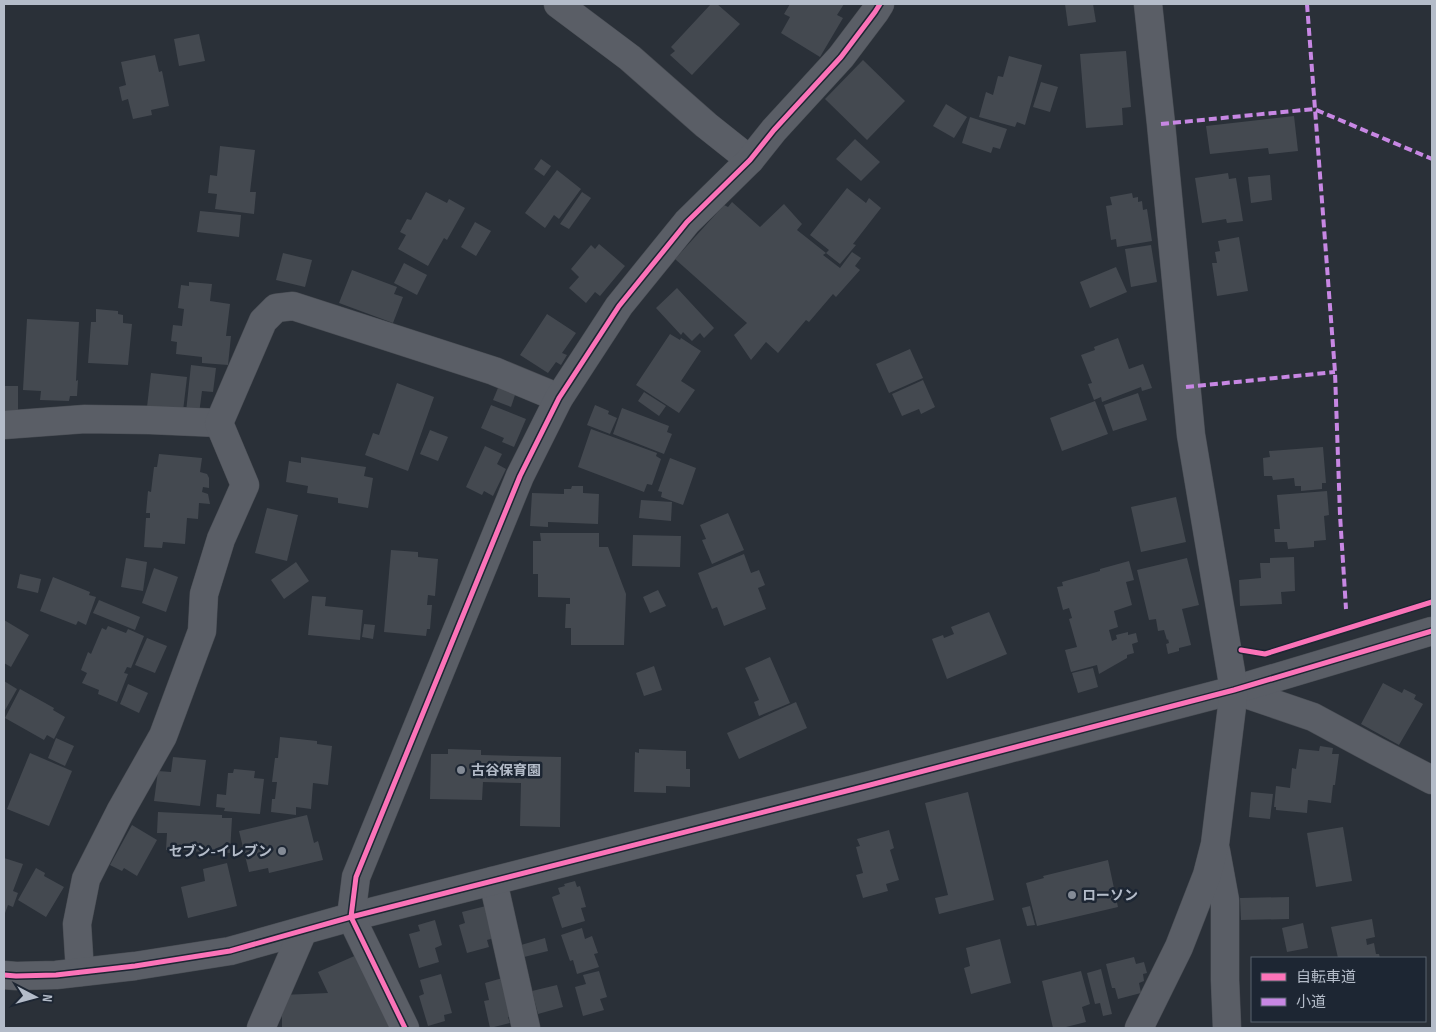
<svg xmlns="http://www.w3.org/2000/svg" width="1436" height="1032" viewBox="0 0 1436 1032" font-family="'Sofia Sans Condensed','Noto Sans JP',sans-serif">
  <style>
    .building { fill: #444950 }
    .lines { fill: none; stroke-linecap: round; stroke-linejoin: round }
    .minor-casing { stroke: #484c53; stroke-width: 29 }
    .minor { stroke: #5a5e66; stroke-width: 28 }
    .quiet { stroke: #c787e3; stroke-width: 4; stroke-dasharray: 8 4; stroke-linecap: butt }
    .cycleway-casing { stroke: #1d2633; stroke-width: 8 }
    .cycleway { stroke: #fb73b8; stroke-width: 5 }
    .poi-dot { fill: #848b96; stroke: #1d2633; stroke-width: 2 }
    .labels { text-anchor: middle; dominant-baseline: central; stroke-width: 5; stroke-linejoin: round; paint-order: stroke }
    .poi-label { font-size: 14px; font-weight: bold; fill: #b4bcc9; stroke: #1d2633; text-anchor: start }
  </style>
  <rect width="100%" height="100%" fill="#2a3038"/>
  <!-- building -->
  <g class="building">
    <path d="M711 4H717L740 24 692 75 670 55 675 51 671 47Z"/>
    <path d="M790 4H844L837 15 843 18 820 57 781 33 790 17 784 14Z"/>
    <path d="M1065 4H1093L1096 22 1068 26Z"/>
    <path d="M199 34 205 61 179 66 174 39Z"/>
    <path d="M1126 51 1131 107 1122 108 1123 125 1086 128 1080 54Z"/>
    <path d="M155 55 159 72 162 71 169 106 151 110 152 115 133 119 128 99 122 101 119 87 126 85 121 62Z"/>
    <path d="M1009 56 1042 65 1025 125 1017 122 1015 127 979 117 986 92 993 95 998 76 1003 77Z"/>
    <path d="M863 60 905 101 867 140 825 99Z"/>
    <path d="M1041 82 1058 87 1050 112 1033 107Z"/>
    <path d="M946 104 967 117 954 138 933 126Z"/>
    <path d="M1294 116 1298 151 1269 154 1268 148 1210 154 1206 126Z"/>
    <path d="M970 117 1007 129 1000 149 993 147 991 153 962 143Z"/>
    <path d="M855 139 880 162 861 181 836 159Z"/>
    <path d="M220 146 255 150 250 192H256L254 214 215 209 217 194 208 193 210 175 217 176Z"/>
    <path d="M541 159 551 166 544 176 534 169Z"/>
    <path d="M557 170 581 189 559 219 554 215 545 228 525 213Z"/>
    <path d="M1228 173 1229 179 1236 178 1243 221 1227 223 1226 219 1202 223 1195 178Z"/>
    <path d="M1270 175 1272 200 1251 203 1248 177Z"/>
    <path d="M847 188 866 203 869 198 881 208 853 244 856 245 840 264 826 253 829 250 810 235Z"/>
    <path d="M426 192 447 203 449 199 465 208 447 240 444 238 428 266 398 249 406 235 400 232 407 219 411 220Z"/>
    <path d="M582 192 591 198 569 229 560 224Z"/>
    <path d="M1132 193 1133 198 1138 197V202L1142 201 1143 210 1147 209 1152 241 1117 247 1116 239 1111 240 1106 206 1112 205 1110 197Z"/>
    <path d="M732 202 760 227 784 204 802 224 797 230 826 253 823 255 840 268 852 252 861 258 855 266 860 270 836 297 833 294 809 322 806 320 778 353 766 342 751 360 734 335 747 323 675 259 724 205 728 207Z"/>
    <path d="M200 211 241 215 239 237 197 232Z"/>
    <path d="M475 222 491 231 476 256 461 247Z"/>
    <path d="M1239 237 1248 291 1217 296 1212 263H1217L1215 252 1220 251 1218 241Z"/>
    <path d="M599 244 625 266 600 296 595 292 586 303 569 288 579 277 571 269 591 245 595 249Z"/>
    <path d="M1151 245 1157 282 1131 287 1125 249Z"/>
    <path d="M283 253 312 260 305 287 276 280Z"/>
    <path d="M404 263 427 275 417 295 394 283Z"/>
    <path d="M1116 267 1127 292 1090 308 1080 282Z"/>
    <path d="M352 270 397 287 394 294 403 297 393 323 339 303Z"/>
    <path d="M189 282 212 284 210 301 230 304 226 336H231L228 365 202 363V357L176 354 177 342 171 341 173 325 182 326 184 309 178 308 181 285 189 286Z"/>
    <path d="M677 288 714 328 704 338 700 333 692 341 683 332 681 335 656 308Z"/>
    <path d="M96 309 118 311V314L123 315V323L132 324 128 365 88 363 91 322H96Z"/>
    <path d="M547 314 576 333 562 353 567 355 561 365 556 362 548 373 520 355Z"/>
    <path d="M27 319 79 322 76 381 78 380 77 396H70L69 401 40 400 41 391 23 390Z"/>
    <path d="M670 334 680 340 681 338 701 351 681 381 695 390 679 413 636 385Z"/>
    <path d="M1118 338 1129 369 1143 364 1152 388 1142 391 1141 387 1102 402 1101 397 1094 400 1088 384 1092 383 1081 355 1095 350 1094 347Z"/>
    <path d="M910 349 923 378 889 393 876 364Z"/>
    <path d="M191 365 216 368 213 392 202 391 199 414 186 412Z"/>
    <path d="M151 373 187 377 183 411 147 407Z"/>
    <path d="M923 380 935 407 921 414 919 409 902 416 892 394Z"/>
    <path d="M397 383 434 397 408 471 365 455 373 433 379 435Z"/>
    <path d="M500 383 517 389 511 407 493 400Z"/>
    <path d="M4 386H18V416L4 415Z"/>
    <path d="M644 392 666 406 659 416 638 401Z"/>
    <path d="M1138 393 1147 420 1113 431 1104 405Z"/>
    <path d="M1095 401 1108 434 1062 451 1050 418Z"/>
    <path d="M491 405 526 419 514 447 502 442 504 438 481 428Z"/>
    <path d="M595 405 609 411 608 414 617 418 610 434 587 425Z"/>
    <path d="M622 408 669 426 667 432 672 434 664 454 613 434Z"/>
    <path d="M591 429 657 453 656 456 661 459 652 485 647 484 644 492 578 467Z"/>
    <path d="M430 430 448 437 438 461 420 454Z"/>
    <path d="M485 446 502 454 497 464 506 469 493 496 484 491 482 495 466 487Z"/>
    <path d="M1323 447 1326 483H1322V489L1301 491V486H1295L1294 478 1273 480 1272 476H1264L1263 458 1270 457 1269 451Z"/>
    <path d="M159 454 202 458 200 472 207 474 209 478V488L203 487 202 492 208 494 210 504 199 503 198 519 187 518 185 544 163 542 162 548 144 547 146 518H150V513H146L148 491 151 492 154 467H157Z"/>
    <path d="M301 457 366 467 364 476 373 478 368 508 338 503V498L307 493 308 486 286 482 289 461 301 463Z"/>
    <path d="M670 458 696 468 683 505 661 497 662 492 658 491Z"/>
    <path d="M572 486H583V493L599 494 598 524 548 522V527L530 526 532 493 564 494V489H571Z"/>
    <path d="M1327 491 1329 515 1324 516 1326 540 1314 541V547L1288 549 1287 542H1275L1274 529H1280L1277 495Z"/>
    <path d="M1176 497 1186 542 1141 552 1131 507Z"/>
    <path d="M641 500 672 502 671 521 639 518Z"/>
    <path d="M267 508 298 515 287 561 255 553Z"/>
    <path d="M728 513 744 550 712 564 702 540 706 539 700 525Z"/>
    <path d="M540 533H599V547H608L626 594 624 645H571V628H565L566 604H570V598L538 597V574H533V541H541Z"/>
    <path d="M633 535 681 536 680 567 632 566Z"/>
    <path d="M391 550 418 552V557L438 559 435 596 428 595 427 605H432L430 629H427L426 636 384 632Z"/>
    <path d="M744 554 751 573 759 570 765 585 758 588 766 609 724 626 717 607 712 609 698 573Z"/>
    <path d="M1294 557 1295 591 1281 592 1282 604 1240 606 1239 580 1261 578 1260 563H1270V558Z"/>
    <path d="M126 558 147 562 143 591 121 587Z"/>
    <path d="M1187 558 1199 605 1182 609 1191 645 1179 648V651L1168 654 1166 644 1169 643 1168 639 1167 640 1164 630 1158 631 1156 619 1149 620 1137 570Z"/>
    <path d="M1129 561 1134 580 1126 582 1132 605 1114 611 1118 627 1109 630 1112 641 1117 639 1116 635 1128 632V635L1136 633 1138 642 1132 644 1134 653 1127 655V658L1099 674 1097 665 1071 672 1065 650 1077 647 1069 619 1072 618 1069 608 1063 610 1057 587 1063 586 1062 582 1100 571V569Z"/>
    <path d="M296 562 309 581 284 599 271 580Z"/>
    <path d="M154 568 178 577 166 612 142 603Z"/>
    <path d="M20 574 41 579 38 593 17 588Z"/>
    <path d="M53 577 90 592 89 595 96 597 86 625 78 621 76 625 40 611Z"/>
    <path d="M658 590 666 606 650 613 643 597Z"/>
    <path d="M312 596 326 597 325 606 363 610 360 640 308 635Z"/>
    <path d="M99 600 140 617 135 630 93 613Z"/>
    <path d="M989 612 1007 654 947 679 932 639 943 635 944 638 954 634 951 627Z"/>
    <path d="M4 620 29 635 11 667 4 663Z"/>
    <path d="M364 624 375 625 373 639 362 637Z"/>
    <path d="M108 626 126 633 128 629 144 636 131 668 127 667 124 673 128 674 117 702 98 694 99 690 82 683 87 673 81 670 88 652 91 654 102 628 106 630Z"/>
    <path d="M147 638 167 646 155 673 135 665Z"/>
    <path d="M770 657 790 703 759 716 754 702 759 700 745 668Z"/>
    <path d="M654 666 662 690 644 696 636 673Z"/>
    <path d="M1093 668 1098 687 1078 693 1072 673Z"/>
    <path d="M4 681 17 689 4 712Z"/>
    <path d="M1383 683 1402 693 1404 689 1416 695 1414 699 1423 704 1399 745 1361 724Z"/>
    <path d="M128 684 148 693 139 713 120 704Z"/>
    <path d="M20 689 54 708 53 710 65 717 54 739 47 735 44 740 5 718Z"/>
    <path d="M796 702 807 728 739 759 727 733Z"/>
    <path d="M280 737 317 741V744L332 746 328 785 313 783 311 809 296 807V815L271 812 272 799H275L277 782H272L275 758H278Z"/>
    <path d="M56 738 74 746 65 766 48 758Z"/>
    <path d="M1320 746 1333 748 1332 754H1339L1335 785H1333L1331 803 1308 800 1307 813 1276 810V807H1274L1276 786 1290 788 1292 768 1296 769 1299 749 1319 751Z"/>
    <path d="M448 749 481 750V755L561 757 560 827 520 826 521 783 483 782 482 800 430 799 431 754H448Z"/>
    <path d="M639 749 686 751V769H690V787L666 786V793L634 792 635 752 639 753Z"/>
    <path d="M30 753 72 771 49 826 7 809Z"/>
    <path d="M173 757 206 760 200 806 154 801 158 771 171 772Z"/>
    <path d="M234 769 255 771 254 778 264 779 260 814 224 811 225 808 216 807 217 794 226 795 228 773H233Z"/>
    <path d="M968 792 994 900 939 914 935 898 948 895 925 803Z"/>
    <path d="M1251 792 1273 794 1270 819 1249 817Z"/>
    <path d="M158 812 222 815V818H232L230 853 166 850 167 833H157Z"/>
    <path d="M307 815 314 843 318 841 323 860 269 873 268 868 249 872 239 831Z"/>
    <path d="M132 825 157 840 137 876 124 868 122 871 110 865Z"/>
    <path d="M1343 827 1352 881 1316 887 1307 833Z"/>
    <path d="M889 830 894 848 890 850 899 880 886 884 888 891 863 898 856 875 863 873 856 847 860 846 857 839Z"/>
    <path d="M4 858 23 864 13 891 18 893 13 907 8 905 4 916Z"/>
    <path d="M1108 860 1118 907 1037 926 1026 883 1044 878 1043 876Z"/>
    <path d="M227 863 237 906 188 918 181 887 205 881 203 869Z"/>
    <path d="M36 868 45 873 44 876 64 887 46 917 18 900Z"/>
    <path d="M575 881 577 887 580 886 586 907 581 908 585 921 562 928 552 897 560 894 558 888 565 886 564 884Z"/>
    <path d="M1289 897V919L1241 920 1240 898Z"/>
    <path d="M486 906 494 938 487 940 489 947 467 953 459 925 465 923 462 912Z"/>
    <path d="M1030 906 1035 925 1027 926 1022 908Z"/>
    <path d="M1372 919 1375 937 1366 939 1367 945 1374 943 1376 954H1379L1380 958H1338L1331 927Z"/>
    <path d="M435 920 442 945 435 948 439 962 419 968 409 934 420 931 418 925Z"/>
    <path d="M1303 923 1308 948 1287 952 1282 928Z"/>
    <path d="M582 928 585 939 592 936 598 953 594 954 599 967 577 974 573 960 570 961 561 935Z"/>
    <path d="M545 938 548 951 524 957 521 945Z"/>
    <path d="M1000 939 1011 983 971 994 964 968 970 966 966 948Z"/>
    <path d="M359 954 392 1028H282V995L328 993 318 972Z"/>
    <path d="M1134 957 1136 964 1144 962 1147 973 1143 974 1144 981 1139 983 1141 993 1118 999 1115 988H1112L1106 964Z"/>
    <path d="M1101 969 1112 1014 1103 1016 1100 1003 1095 1004 1087 973Z"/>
    <path d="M599 971 607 997 600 999 604 1010 583 1016 575 987 586 984 583 975Z"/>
    <path d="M1081 971 1090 1004 1082 1007 1086 1022 1062 1028H1053L1042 981Z"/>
    <path d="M441 974 452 1013 444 1015 445 1021 428 1026 419 996 424 994 420 980Z"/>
    <path d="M506 977 515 1015 508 1017 510 1023 490 1028 484 1001 489 1000 485 983Z"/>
    <path d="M557 985 563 1007 538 1014 532 991Z"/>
  </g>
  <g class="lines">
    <!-- minor casing -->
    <g class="minor-casing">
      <g id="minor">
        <path d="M558 4 630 58 706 125 750 160"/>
        <path d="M4 425 85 419 150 420 219 423"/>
        <path d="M1234 690 1313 717 1376 751 1432 780"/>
        <path d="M1216 851 1225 900V980L1227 1028"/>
        <path d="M493 881 526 1028"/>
        <path d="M80 972 77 924 86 879 120 812 163 736 202 631 204 594 221 539 245 485 219 423 263 321 276 308 293 306 494 371 559 398"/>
        <path d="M4 975 16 976 56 975 135 966 230 951 351 917 870 785 1234 690 1432 631"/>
        <path d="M261 1028 303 931"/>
        <path d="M405 1028 351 917 356 877 520 476 559 398 619 306 687 222 750 160 774 130 841 57 875 12 880 4"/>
        <path d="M1139 1028 1179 947 1207 875 1215 844 1234 690 1191 435 1161 124 1148 4"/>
      </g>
    </g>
    <!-- minor -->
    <use href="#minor" class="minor"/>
    <!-- quiet -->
    <g class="quiet">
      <path d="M1307 4 1335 372 1340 515 1346 609"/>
      <path d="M1161 124 1314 109 1432 159"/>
      <path d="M1186 387 1335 372"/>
    </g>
    <!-- cycleway casing -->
    <g class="cycleway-casing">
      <g id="cycleway">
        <path d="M1241 650 1265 654 1432 602"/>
        <path d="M4 975 16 976 56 975 135 966 230 951 351 917 870 785 1234 690 1432 631"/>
        <path d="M405 1028 351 917 356 877 520 476 559 398 619 306 687 222 750 160 774 130 841 57 875 12 880 4"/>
      </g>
    </g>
    <!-- cycleway -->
    <use href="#cycleway" class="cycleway"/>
  </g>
  <!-- markers -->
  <g class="poi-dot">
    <circle cx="461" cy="770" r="5"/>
    <circle cx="282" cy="851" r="5"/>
    <circle cx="1072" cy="895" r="5"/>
  </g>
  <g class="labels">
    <!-- poi labels -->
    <g class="poi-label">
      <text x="471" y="770">古谷保育園</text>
      <text x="272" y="851" text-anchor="end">セブン-イレブン</text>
      <text x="1082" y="895">ローソン</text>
    </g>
  </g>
  <!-- border -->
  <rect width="1436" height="1032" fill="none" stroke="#b4bcc9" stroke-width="10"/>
  <!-- legend -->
  <rect x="1251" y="957" width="175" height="65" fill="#1d2633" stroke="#59626f"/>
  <rect x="1261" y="973" width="25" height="8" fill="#fb73b8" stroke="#59626f"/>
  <text x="1296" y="982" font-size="15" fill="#b4bcc9">自転車道</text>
  <rect x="1261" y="998" width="25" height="8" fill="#c787e3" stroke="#59626f"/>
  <text x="1296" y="1007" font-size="15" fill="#b4bcc9">小道</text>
  <!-- north arrow -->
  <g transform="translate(35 997) rotate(96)" stroke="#1d2633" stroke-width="4" paint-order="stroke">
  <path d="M0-4L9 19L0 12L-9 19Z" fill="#b4bcc9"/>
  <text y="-8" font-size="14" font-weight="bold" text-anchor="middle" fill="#b4bcc9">N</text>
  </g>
</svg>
